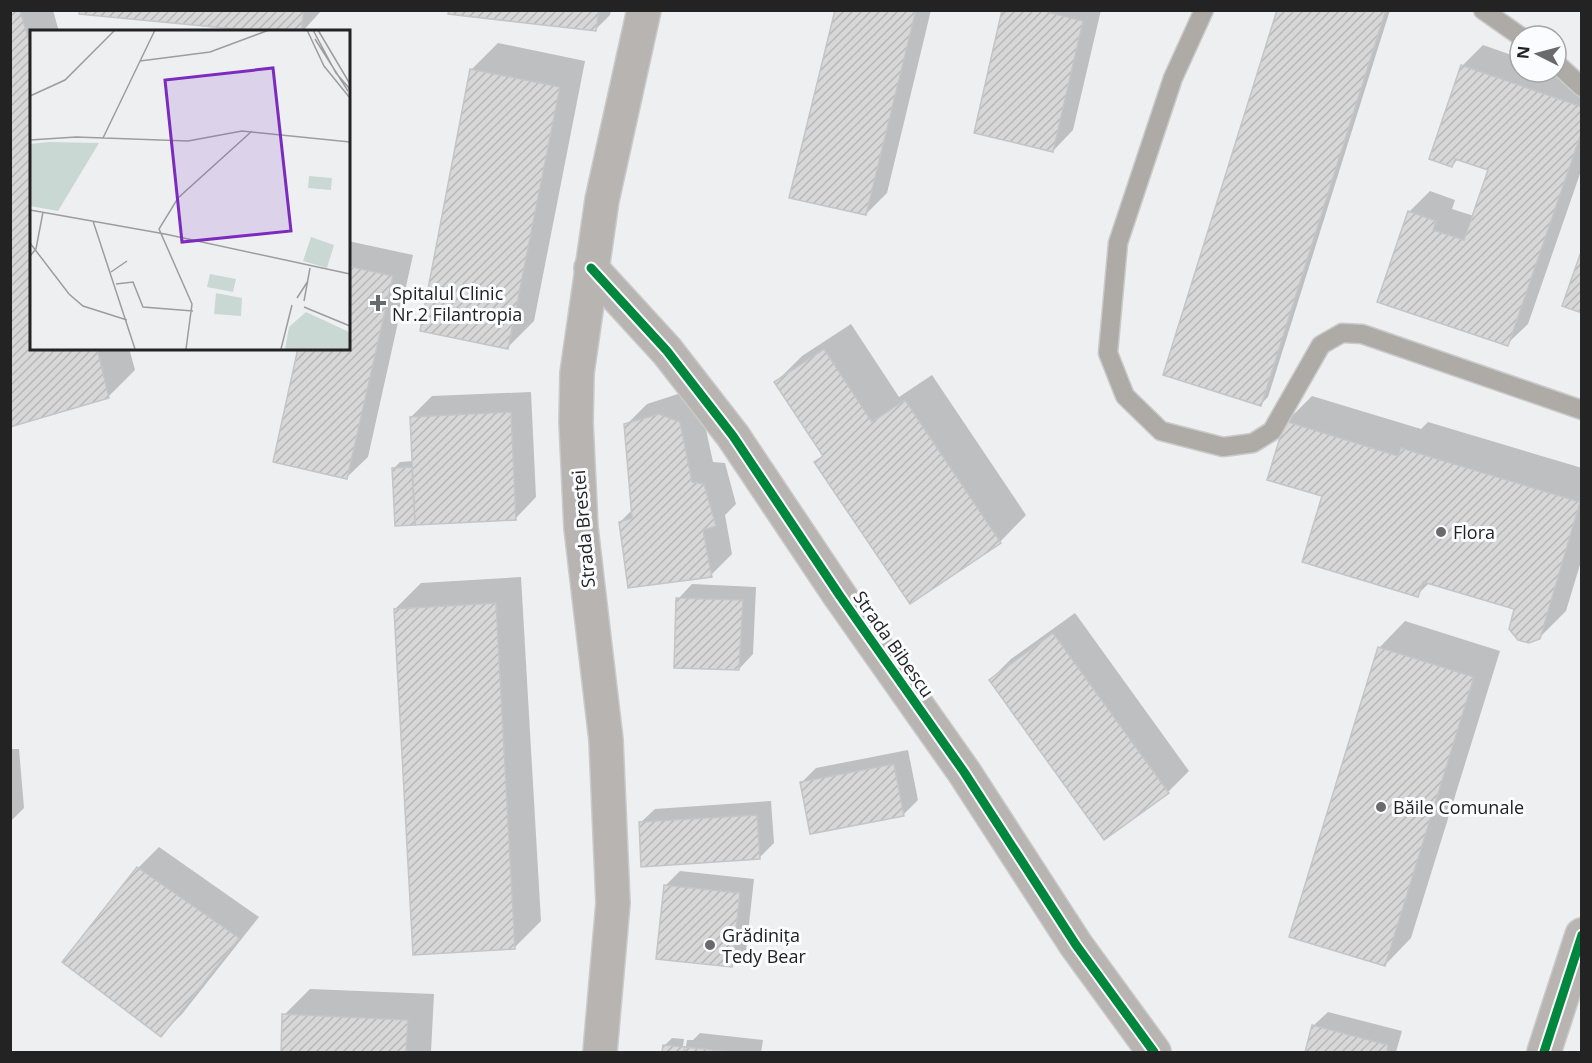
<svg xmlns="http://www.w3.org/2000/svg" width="1592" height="1063" viewBox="0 0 1592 1063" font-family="'Open Sans',sans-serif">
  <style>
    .shadow { fill: #0003 }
    .building { fill: url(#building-hatch); stroke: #c4c5c6; stroke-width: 1.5 }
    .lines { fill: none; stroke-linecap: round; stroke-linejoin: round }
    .lane-casing { stroke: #cacacb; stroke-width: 21 }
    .secondary-casing { stroke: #cacacb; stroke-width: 36 }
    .lane { stroke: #aeaba7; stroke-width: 18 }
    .secondary { stroke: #b7b4b1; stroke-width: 33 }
    .cycleway-casing { stroke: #fbfcff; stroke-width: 13 }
    .cycleway { stroke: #00873e; stroke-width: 9 }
    .poi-dot { fill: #6a6a6c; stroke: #fbfcff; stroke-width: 2 }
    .labels { text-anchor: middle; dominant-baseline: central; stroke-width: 6; stroke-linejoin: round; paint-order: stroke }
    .poi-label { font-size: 18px; fill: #232324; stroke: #fbfcff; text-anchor: start }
    .street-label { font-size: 18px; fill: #232324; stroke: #fbfcff }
    .inset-road { fill: none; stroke: #9d9d9f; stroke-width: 1.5 }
    .view { fill: #7b2cbf; fill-opacity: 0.15; stroke: #7b2cbf; stroke-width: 3 }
    .inset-edge { fill: none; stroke: #232324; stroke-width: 3 }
  </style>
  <defs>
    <pattern id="building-hatch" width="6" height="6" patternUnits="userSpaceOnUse" patternTransform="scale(1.5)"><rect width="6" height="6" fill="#d7d7d8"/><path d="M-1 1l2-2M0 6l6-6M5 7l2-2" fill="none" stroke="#b8b8b9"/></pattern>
  </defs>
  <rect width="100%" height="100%" fill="#eeeff1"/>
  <!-- shadow -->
  <g class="shadow">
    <path d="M10 10H53L59 32H32V348H129L135 370 109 396 10 425Z"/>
    <path d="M81 10H322L302 32Z"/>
    <path d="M450 10H611L610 15 596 29Z"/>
    <path d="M836 10H931L887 193 866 214Z"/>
    <path d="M1004 10H1101L1073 130 1053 151Z"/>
    <path d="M1279 10H1390L1268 397 1261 404Z"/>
    <path d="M498 43 585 61 534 321 507 348 422 329 472 69Z"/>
    <path d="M1483 45 1520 58V72H1556L1582 79V168L1528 324 1507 344 1409 212 1430 191 1455 200 1452 209 1474 216 1490 169 1459 158 1452 166 1462 66Z"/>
    <path d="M348 241 413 255 368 457 347 477 300 348H348Z"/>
    <path d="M851 324 899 397 932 375 1026 515 1000 542 816 462 824 454 776 382 802 356Z"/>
    <path d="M531 392 536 497 516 518 396 524 393 469 400 462 413 461 411 417 432 396Z"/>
    <path d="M681 393 700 402 713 462 725 463 736 504 725 515 732 554 711 575 620 522 633 509 626 425 647 404Z"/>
    <path d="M1312 396 1421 429 1428 422 1582 468V558L1566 611 1539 638 1515 608 1430 582 1417 595 1324 495 1286 422Z"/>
    <path d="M521 577 541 921 514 948 395 609 421 583Z"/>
    <path d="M692 584 756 587 753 654 739 669 678 599Z"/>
    <path d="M1075 613 1189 771 1168 792 990 680 1011 659Z"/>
    <path d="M1405 621 1500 651 1411 938 1385 965 1379 648Z"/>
    <path d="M10 749H19L24 808 10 822Z"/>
    <path d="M908 750 918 800 903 815 802 782 816 768Z"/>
    <path d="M771 801 774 843 759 858 640 823 655 809Z"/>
    <path d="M159 847 259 917 182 1014 161 1035 138 868Z"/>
    <path d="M680 871 754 879 746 951 732 965 665 886Z"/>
    <path d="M310 989 434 994 431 1052H282L284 1015Z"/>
    <path d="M1328 1012 1402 1031 1396 1052H1307L1313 1026Z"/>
    <path d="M700 1033 763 1040 761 1052H685L687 1040H693Z"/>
    <path d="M672 1038 684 1039 682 1052H664L665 1045Z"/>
  </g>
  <!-- building -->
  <g class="building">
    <path d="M10 10H20L32 51V348H97L109 398 10 427Z"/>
    <path d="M79 10H304L301 32H266L79 14Z"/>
    <path d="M449 10H599L596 31 448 14Z"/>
    <path d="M835 10H916L866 215 789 198Z"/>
    <path d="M1002 10H1040L1083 21 1053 152 974 133Z"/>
    <path d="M1277 10H1386L1261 406 1163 375Z"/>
    <path d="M1461 65 1582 107V131L1508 346 1377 302 1408 211 1436 221 1433 230 1464 240 1488 170 1455 159 1452 167 1429 159Z"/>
    <path d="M470 69 560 87 508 349 420 331Z"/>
    <path d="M1582 249V313L1562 306Z"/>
    <path d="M348 266 393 276 347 479 273 462 298 348H348Z"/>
    <path d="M824 349 872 422 905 400 1001 543 910 604 814 462 823 456 774 382Z"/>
    <path d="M511 412 516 520 415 525 410 417Z"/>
    <path d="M659 414 680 422 692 482 704 484 716 526 703 530 712 577 628 588 619 522 632 518 624 424Z"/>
    <path d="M1285 421 1398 456 1401 448 1580 502 1540 639 1529 643 1518 640 1509 629 1514 609 1423 582 1418 597 1302 562 1322 496 1267 480Z"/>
    <path d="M412 467 415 525 395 526 392 468Z"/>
    <path d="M676 598 743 600 739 670 674 668Z"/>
    <path d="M496 603 515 949 413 955 394 609Z"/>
    <path d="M1053 633 1169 793 1104 840 989 680Z"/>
    <path d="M1378 647 1474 677 1385 966 1289 937Z"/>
    <path d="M894 764 904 816 810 834 800 782Z"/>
    <path d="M757 815 760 859 641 867 639 822Z"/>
    <path d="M137 867 239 938 161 1037 62 962Z"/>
    <path d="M664 885 740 893 732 967 656 959Z"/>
    <path d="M282 1014 408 1020 406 1052H281Z"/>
    <path d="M1312 1025 1388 1045 1387 1052H1305Z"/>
    <path d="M663 1045 685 1047 684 1052H662Z"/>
    <path d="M685 1047 732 1052H684Z"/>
  </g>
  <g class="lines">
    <!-- lane casing -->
    <g class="lane-casing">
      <g id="lane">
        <path d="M1204 10 1173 78 1118 243 1108 353 1125 396 1161 431 1223 447 1253 443 1272 431 1321 345 1342 333 1362 334 1582 410"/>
        <path d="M1483 10 1520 36"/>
        <path d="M1556 63 1582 87"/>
      </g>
    </g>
    <!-- secondary casing -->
    <g class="secondary-casing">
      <g id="secondary">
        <path d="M591 268 667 351 733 436 840 596 964 772 1076 945 1154 1052"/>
        <path d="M600 1052 613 903 606 740 581 528 576 422 577 373 602 200 644 10"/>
        <path d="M1544 1052 1582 935"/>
      </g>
    </g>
    <!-- lane -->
    <use href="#lane" class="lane"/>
    <!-- secondary -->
    <use href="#secondary" class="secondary"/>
    <!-- cycleway casing -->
    <g class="cycleway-casing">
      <g id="cycleway">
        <path d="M591 268 667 351 733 436 840 596 964 772 1076 945 1154 1052"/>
        <path d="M1544 1052 1582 935"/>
      </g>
    </g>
    <!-- cycleway -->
    <use href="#cycleway" class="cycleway"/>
  </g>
  <!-- markers -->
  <g class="poi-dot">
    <path d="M375 294h6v6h6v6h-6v6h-6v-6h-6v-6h6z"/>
    <circle cx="1441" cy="532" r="6"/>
    <circle cx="1381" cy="807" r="6"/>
    <circle cx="710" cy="945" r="6"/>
  </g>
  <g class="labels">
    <!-- poi labels -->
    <g class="poi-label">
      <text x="392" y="293">Spitalul Clinic<tspan x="392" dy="21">Nr.2 Filantropia</tspan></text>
      <text x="1453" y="532">Flora</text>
      <text x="1393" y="807">Băile Comunale</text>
      <text x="722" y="935">Grădinița<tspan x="722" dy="21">Tedy Bear</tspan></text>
    </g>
    <!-- street labels -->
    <g class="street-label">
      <text transform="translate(583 529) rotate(-95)">Strada Brestei</text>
      <text transform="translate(894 644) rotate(55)">Strada Bibescu</text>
    </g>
  </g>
  <!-- overview -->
  <g transform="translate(30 30)">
    <rect width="320" height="320" fill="#eeeff1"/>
    <path d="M19 112 69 113 28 181 0 176V114ZM281 207 304 215 297 238 273 231ZM276 282 319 302V319H255L259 297Z" fill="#c9d8d2"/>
    <path d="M279 146 302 148 301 160 278 158ZM180 244 206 249 203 262 177 257ZM186 263 212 268 211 286 184 284Z" fill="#c9d8d2"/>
    <path class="inset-road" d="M277 0 294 36 320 68M283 0 306 43 320 59M288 0 320 54M285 9 318 61M110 31 180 22 239 0M0 66 35 50 85 0M73 108 125 0M0 110 46 107 158 111 212 101 320 112M0 180 135 204 320 244M63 191 105 319M0 213 39 264 53 276 97 290M0 226 6 219 13 182M81 242 97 231M86 254 103 252 113 277 163 281M267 268 278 251M274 271 280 238M274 277 320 296M156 319 162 274 129 199 148 168 222 101M251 319 262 275"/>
    <path class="view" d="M243 38 261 201 152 212 135 50Z"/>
    <rect width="320" height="320" class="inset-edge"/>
  </g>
  <!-- border -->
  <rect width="1592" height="1063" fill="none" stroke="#232324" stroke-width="24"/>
  <!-- north arrow -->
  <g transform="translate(1538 54) rotate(276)"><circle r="28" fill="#fbfcff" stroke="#a5a5a7" stroke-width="1.5"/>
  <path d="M0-4.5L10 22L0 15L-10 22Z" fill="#6a6a6c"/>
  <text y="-9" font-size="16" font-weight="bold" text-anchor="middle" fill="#232324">N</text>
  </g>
</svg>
